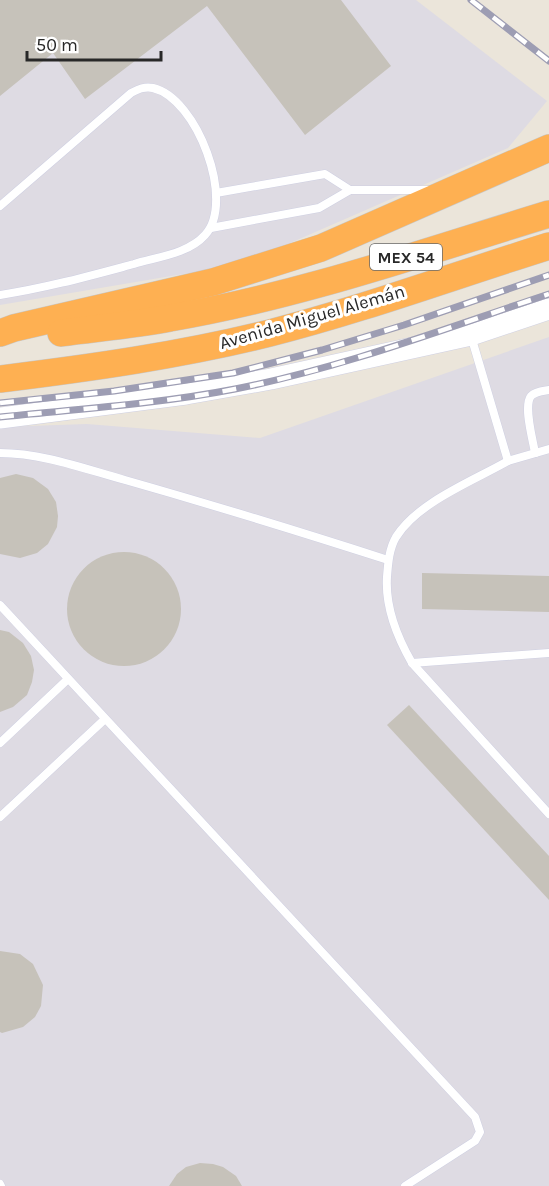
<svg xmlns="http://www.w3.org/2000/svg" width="549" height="1186" viewBox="0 0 549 1186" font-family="Karla,sans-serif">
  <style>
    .industrial { fill: #dedbe3 }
    .building { fill: #c6c2ba }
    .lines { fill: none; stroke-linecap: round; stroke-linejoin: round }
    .lane-casing { stroke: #cfd0e2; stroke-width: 9 }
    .secondary-casing { stroke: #cfd0e2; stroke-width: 22 }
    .highway-casing { stroke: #c7c7c7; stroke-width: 28 }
    .lane { stroke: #fff; stroke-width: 8 }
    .secondary { stroke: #fff; stroke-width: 21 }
    .highway { stroke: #feb052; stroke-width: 27 }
    .rail-casing { stroke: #9d9db3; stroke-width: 7 }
    .rail { stroke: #fff; stroke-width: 4.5; stroke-dasharray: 14; stroke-linecap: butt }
    .labels { text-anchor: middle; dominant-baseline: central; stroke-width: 6; stroke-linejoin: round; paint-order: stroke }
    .shield { fill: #fff; stroke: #686868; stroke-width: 1.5 }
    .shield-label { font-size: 16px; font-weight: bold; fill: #282828 }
    .street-label { font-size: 18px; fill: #282828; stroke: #fff }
  </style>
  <rect width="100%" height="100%" fill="#ebe5da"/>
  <!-- industrial -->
  <g class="industrial">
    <path d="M0 0H416L547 101 508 148 242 264 0 305Z"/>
    <path d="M549 337V1186H0V427L87 424 260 438Z"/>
  </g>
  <!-- building -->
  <g class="building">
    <path d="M0 0H341L391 66 305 135 207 6 85 99 53 53 0 96Z"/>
    <path d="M16 474 33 478 48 489 56 502 58 516 57 527 48 544 37 553 20 558 0 554V478Z"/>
    <circle cx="124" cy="609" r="57"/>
    <path d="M422 573 549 576V612L422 609Z"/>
    <path d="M0 630 9 632 23 643 31 656 34 670 32 682 27 695 13 707 0 712Z"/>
    <path d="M409 705 549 856V900L387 725Z"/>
    <path d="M0 951 20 954 33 964 43 985 41 1006 35 1017 23 1027 2 1033 0 1032Z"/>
    <path d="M200 1163 213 1164 223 1167 236 1176 242 1186H169L177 1174 186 1167Z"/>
  </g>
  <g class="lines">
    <!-- lane casing -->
    <g class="lane-casing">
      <g id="lane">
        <path d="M216 193 325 174 350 190"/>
        <path d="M0 206 131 93C139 89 145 86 153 88 197 98 236 202 205 235 188 254 157 257 134 264 89 276 46 288 0 295"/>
        <path d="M211 228 319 208 350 190H429"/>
        <path d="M471 336 508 461 549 449"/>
        <path d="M0 453C42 453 85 469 125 480 213 505 301 532 388 560"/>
        <path d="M535 453C533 440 523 406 531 396 536 391 543 391 549 390"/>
        <path d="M508 461C473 481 418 502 396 537 389 549 388 564 387 577 385 608 397 637 412 663L549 814"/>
        <path d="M0 605 475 1117 480 1132 475 1141 405 1186"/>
        <path d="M412 663 549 653"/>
        <path d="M0 743 68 679"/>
        <path d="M0 817 105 719"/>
        <path d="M0 1184 1 1186"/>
      </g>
    </g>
    <!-- secondary casing -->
    <g class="secondary-casing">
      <path id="secondary" d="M0 418 186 394 271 379 471 335 549 309"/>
    </g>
    <!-- highway casing -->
    <g class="highway-casing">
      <g id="highway">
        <path d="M0 333 14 328 213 282 321 248 549 148"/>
        <path d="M61 333C97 328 134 325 170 318 299 296 424 252 549 214"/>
        <path d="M0 379C90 368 182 355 270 333 364 309 456 275 549 246"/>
      </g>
    </g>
    <!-- lane -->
    <use href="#lane" class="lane"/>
    <!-- secondary -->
    <use href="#secondary" class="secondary"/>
    <!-- highway -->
    <use href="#highway" class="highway"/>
    <!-- rail casing -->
    <g class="rail-casing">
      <g id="rail">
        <path d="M471 0 549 61"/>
        <path d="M0 403 114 391 233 373 322 350 404 325 549 275"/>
        <path d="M0 417C78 409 158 404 235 389 342 368 446 328 549 294"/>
      </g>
    </g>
    <!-- rail -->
    <use href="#rail" class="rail"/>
  </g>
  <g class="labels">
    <!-- shield labels -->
    <rect class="shield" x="370" y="244" width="72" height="26" rx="4.5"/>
    <g class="shield-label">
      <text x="406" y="257">MEX 54</text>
    </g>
    <!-- street labels -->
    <g class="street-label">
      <text transform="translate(312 317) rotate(-16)">Avenida Miguel Alemán</text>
    </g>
  </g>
  <!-- scale -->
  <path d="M27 51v9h134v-9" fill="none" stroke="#282828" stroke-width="3"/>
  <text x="36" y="51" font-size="18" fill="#282828" stroke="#ffffff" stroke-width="4.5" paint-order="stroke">50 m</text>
</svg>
